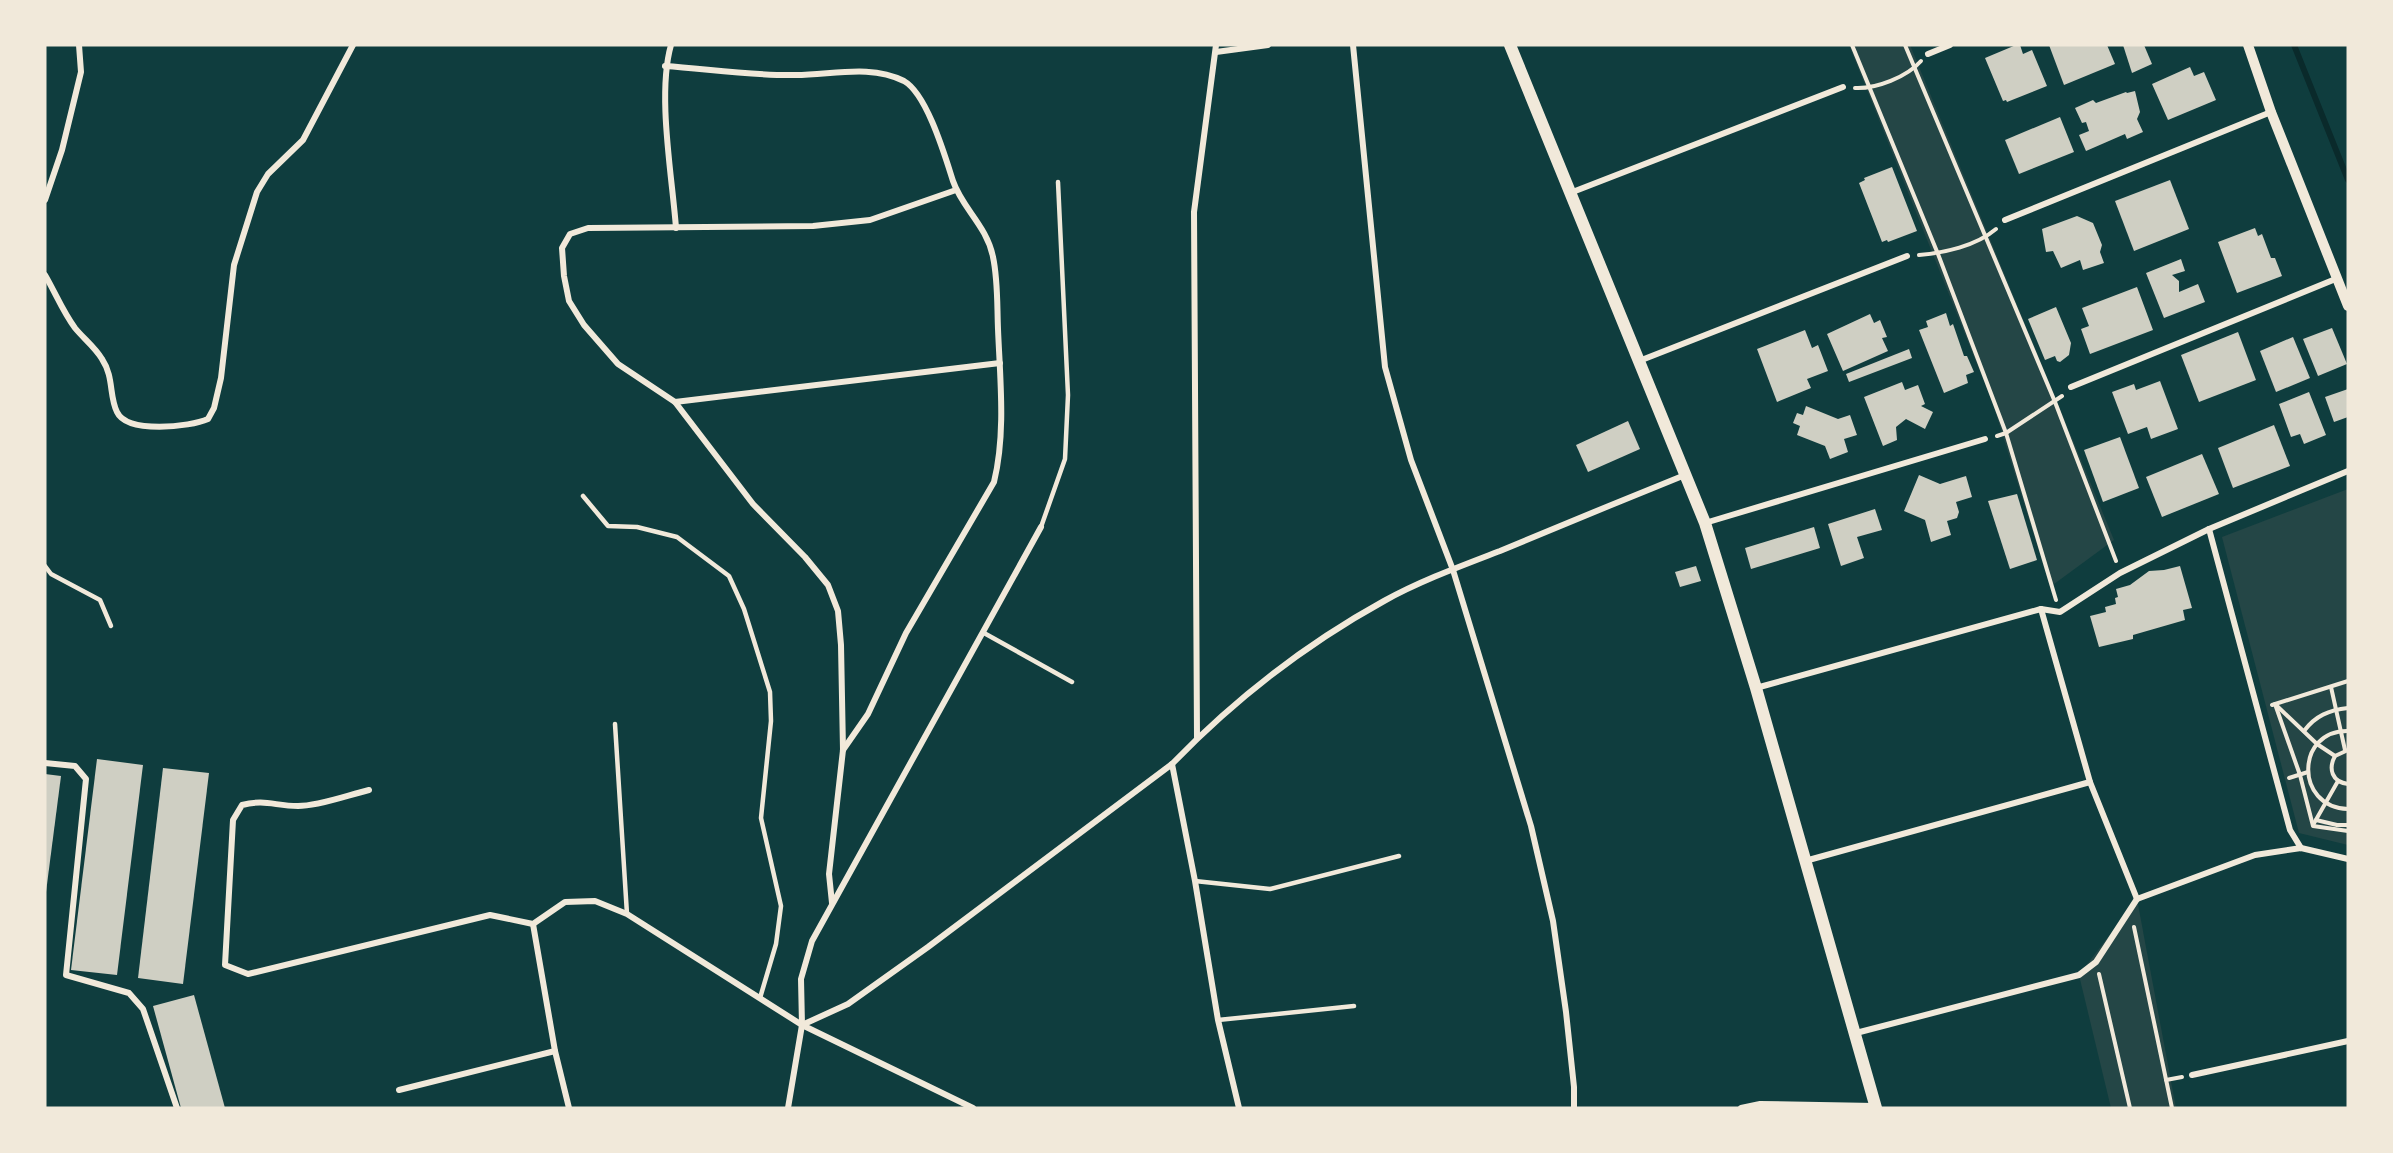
<svg xmlns="http://www.w3.org/2000/svg" width="2393" height="1153" viewBox="0 0 2393 1153" font-family="Arial,sans-serif">
  <style>
    .green { fill: #244646 }
    .lines { fill: none; stroke-linecap: round; stroke-linejoin: round }
    .stream { stroke: #0a2a2b; stroke-width: 6 }
    .building { fill: #cfcfc3 }
    .path { stroke: #f1e9da; stroke-width: 4 }
    .service { stroke: #f1e9da; stroke-width: 4.5 }
    .minor { stroke: #f1e9da; stroke-width: 6 }
    .tertiary { stroke: #f1e9da; stroke-width: 10 }
    .secondary { stroke: #f1e9da; stroke-width: 12 }
  </style>
  <rect width="100%" height="100%" fill="#0f3d3e"/>
  <!-- green -->
  <g class="green">
    <path d="M1849 45H1910L2114 540 2050 587 1993 404Z"/>
    <path d="M2348 489V845L2299 833 2222 537Z"/>
    <path d="M2137 899 2176 1108H2111L2079 975Z"/>
  </g>
  <g class="lines">
    <!-- stream -->
    <path class="stream" d="M2294 45 2348 180"/>
  </g>
  <!-- building -->
  <g class="building">
    <path d="M2016 45H2020L2023 54 2032 50 2047 86 2007 102 2006 100 2003 101 1985 58Z"/>
    <path d="M2049 45H2107L2115 64 2064 85Z"/>
    <path d="M2123 45H2144L2152 64 2132 73Z"/>
    <path d="M2190 67 2194 76 2204 72 2216 100 2168 120 2152 84Z"/>
    <path d="M2135 91 2140 112 2137 119 2143 132 2127 139 2125 134 2086 151 2079 135 2089 131 2086 122 2082 123 2075 108 2093 100 2096 103 2126 92 2127 93Z"/>
    <path d="M2060 117 2074 152 2019 174 2005 140Z"/>
    <path d="M1892 167 1917 231 1888 242 1887 240 1882 242 1859 183 1865 180 1864 178Z"/>
    <path d="M2170 180 2189 229 2134 251 2115 201Z"/>
    <path d="M2077 216 2093 223 2102 245 2100 252 2104 263 2083 270 2080 260 2061 268 2053 251 2046 252 2042 229Z"/>
    <path d="M2255 228 2258 236 2262 234 2271 258H2275L2282 276 2237 293 2218 242Z"/>
    <path d="M2181 259 2185 271 2172 275 2179 281V292L2198 284 2205 302 2164 318 2146 273Z"/>
    <path d="M2137 287 2153 330 2090 354 2081 329 2089 326 2082 308Z"/>
    <path d="M2056 307 2071 343 2069 355 2060 362 2057 361 2055 356 2045 360 2028 319Z"/>
    <path d="M1946 313 1950 326 1953 324 1964 356H1967L1974 372 1966 375 1968 383 1944 393 1919 330 1928 327 1926 321Z"/>
    <path d="M1870 314 1874 323 1880 320 1887 337 1882 338 1888 351 1843 371 1827 334Z"/>
    <path d="M2332 328 2347 364 2318 376 2303 339Z"/>
    <path d="M1805 330 1812 348 1818 345 1828 371 1807 379 1811 388 1777 402 1757 349Z"/>
    <path d="M2238 332 2256 380 2199 402 2181 355Z"/>
    <path d="M2293 337 2310 378 2276 392 2260 351Z"/>
    <path d="M1909 349 1912 358 1849 382 1846 374Z"/>
    <path d="M2160 381 2178 429 2151 439 2147 427 2128 434 2112 392 2134 384 2136 390Z"/>
    <path d="M1902 382 1905 390 1918 385 1925 404 1921 406 1933 412 1925 429 1906 419 1896 427 1897 440 1883 446 1864 397Z"/>
    <path d="M2348 389V417L2334 422 2325 397Z"/>
    <path d="M2309 392 2326 435 2304 444 2300 434 2291 437 2279 404Z"/>
    <path d="M1806 406 1838 419 1850 415 1857 435 1844 439 1848 452 1830 459 1825 446 1797 435 1800 426 1793 423 1797 413 1803 415Z"/>
    <path d="M1628 421 1640 449 1588 472 1576 445Z"/>
    <path d="M2274 425 2290 466 2233 488 2218 448Z"/>
    <path d="M2120 437 2139 488 2103 502 2084 450Z"/>
    <path d="M2202 454 2219 494 2162 517 2146 477Z"/>
    <path d="M1919 475 1940 484 1966 476 1972 497 1956 502 1959 512 1957 518 1947 521 1951 535 1931 542 1925 520 1904 511Z"/>
    <path d="M2017 494 2037 560 2010 569 1988 501Z"/>
    <path d="M1875 509 1882 530 1857 537 1864 558 1841 566 1828 524Z"/>
    <path d="M1814 527 1820 548 1751 569 1745 548Z"/>
    <path d="M1696 566 1701 581 1680 587 1675 572Z"/>
    <path d="M2180 566 2192 608 2183 610 2185 620 2133 635V639L2099 647 2090 616 2106 612 2105 607 2116 604 2115 598 2118 597 2116 589 2130 585 2149 571 2164 570Z"/>
    <path d="M97 759 143 765 117 975 71 970Z"/>
    <path d="M163 768 209 773 183 984 138 978Z"/>
    <path d="M45 774 61 776 46 892 45 891Z"/>
    <path d="M194 995 225 1108H181L153 1006Z"/>
  </g>
  <g class="lines">
    <!-- path -->
    <g class="path">
      <path d="M1852 45 1938 254 2006 433 2056 600"/>
      <path d="M1905 45 2055 402 2116 561"/>
      <path d="M1855 88C1876 89 1907 77 1921 61"/>
      <path d="M1919 255C1944 253 1976 246 1996 229"/>
      <path d="M1997 436 2006 433 2062 396"/>
      <path d="M2331 687 2345 750"/>
      <path d="M2275 704 2300 775 2313 826 2348 831"/>
      <path d="M2272 705 2348 681"/>
      <path d="M2277 706 2317 744 2335 756"/>
      <path d="M2304 731C2315 716 2329 710 2348 708"/>
      <path d="M2348 731C2296 730 2294 807 2348 809"/>
      <path d="M2348 750 2335 756C2328 769 2332 782 2348 784"/>
      <path d="M2289 778 2308 772"/>
      <path d="M2316 820 2337 825H2348"/>
      <path d="M2313 825 2338 781"/>
      <path d="M2134 927 2172 1108"/>
      <path d="M2099 974 2130 1108"/>
      <path d="M2166 1080 2182 1077"/>
    </g>
    <!-- service -->
    <g class="service">
      <path d="M583 496 608 526 637 527 677 537 729 576 744 609 770 692 771 721 761 818 781 906 776 944 760 998"/>
      <path d="M1041 527 1065 459 1068 395 1058 182"/>
      <path d="M45 566 51 574 100 600 111 626"/>
      <path d="M984 633 1072 682"/>
      <path d="M615 724 627 914"/>
      <path d="M1195 881 1270 889 1399 856"/>
      <path d="M1218 1020 1354 1006"/>
    </g>
    <!-- minor -->
    <g class="minor">
      <path d="M671 45C657 94 672 175 676 228"/>
      <path d="M1353 45 1385 367 1411 460 1453 570 1531 826 1553 921 1566 1012 1574 1087V1108"/>
      <path d="M1216 52 1268 45"/>
      <path d="M1928 54 1950 45"/>
      <path d="M665 66C708 69 753 76 796 75 832 75 870 64 904 81 927 94 945 156 953 181 962 208 987 226 993 257 998 280 997 305 998 329 1000 379 1006 433 994 482L906 633 868 714 843 750"/>
      <path d="M1570 193 1843 87"/>
      <path d="M45 200 62 150 81 72 79 45"/>
      <path d="M2005 220 2271 112"/>
      <path d="M45 275C55 292 63 312 75 328 83 338 95 347 102 359 114 377 109 396 117 412 127 434 190 427 208 419L214 408 221 378 234 265 257 192 268 174 303 140 353 45"/>
      <path d="M1639 361 1907 256"/>
      <path d="M2071 387 2338 278"/>
      <path d="M675 402 1000 363"/>
      <path d="M1705 523 1985 439"/>
      <path d="M2209 529 2290 830 2301 848"/>
      <path d="M2041 609 2090 782 2137 899"/>
      <path d="M1756 688 2041 609 2060 612 2120 573 2209 529 2348 471"/>
      <path d="M1197 738 1194 212 1216 45"/>
      <path d="M45 763 75 766 86 779 66 975 129 993 143 1009 177 1108"/>
      <path d="M1172 764 1195 881 1218 1020 1239 1108"/>
      <path d="M369 790C348 795 319 806 298 806 275 806 265 799 242 805L233 820 225 965 248 974 490 915 533 924 565 902 595 901 627 914 802 1025 973 1108"/>
      <path d="M1805 861 2090 782"/>
      <path d="M2137 899 2255 855 2301 848 2348 859"/>
      <path d="M832 903 829 874 843 750 841 645 838 611 828 585 805 557 753 504 675 402 618 364 584 325 569 301 564 276 562 248 570 234 588 228 813 226 870 220 956 190"/>
      <path d="M533 924 555 1051 569 1108"/>
      <path d="M802 1025 848 1004 928 947 1172 764C1234 700 1306 644 1384 601 1420 581 1461 566 1500 551 1562 525 1623 500 1685 475"/>
      <path d="M1856 1033 2079 975 2096 962 2137 899"/>
      <path d="M2192 1075 2348 1041"/>
      <path d="M399 1090 555 1051"/>
      <path d="M788 1108 802 1025 801 979 812 941 1041 527"/>
      <path d="M1741 1108 1760 1104 1875 1106"/>
    </g>
    <!-- tertiary -->
    <path class="tertiary" d="M2248 45 2271 112 2348 306"/>
    <!-- secondary -->
    <path class="secondary" d="M1510 45 1705 523 1756 688 1876 1108"/>
  </g>
  <!-- border -->
  <rect width="2393" height="1153" fill="none" stroke="#f1e9da" stroke-width="93"/>
</svg>
